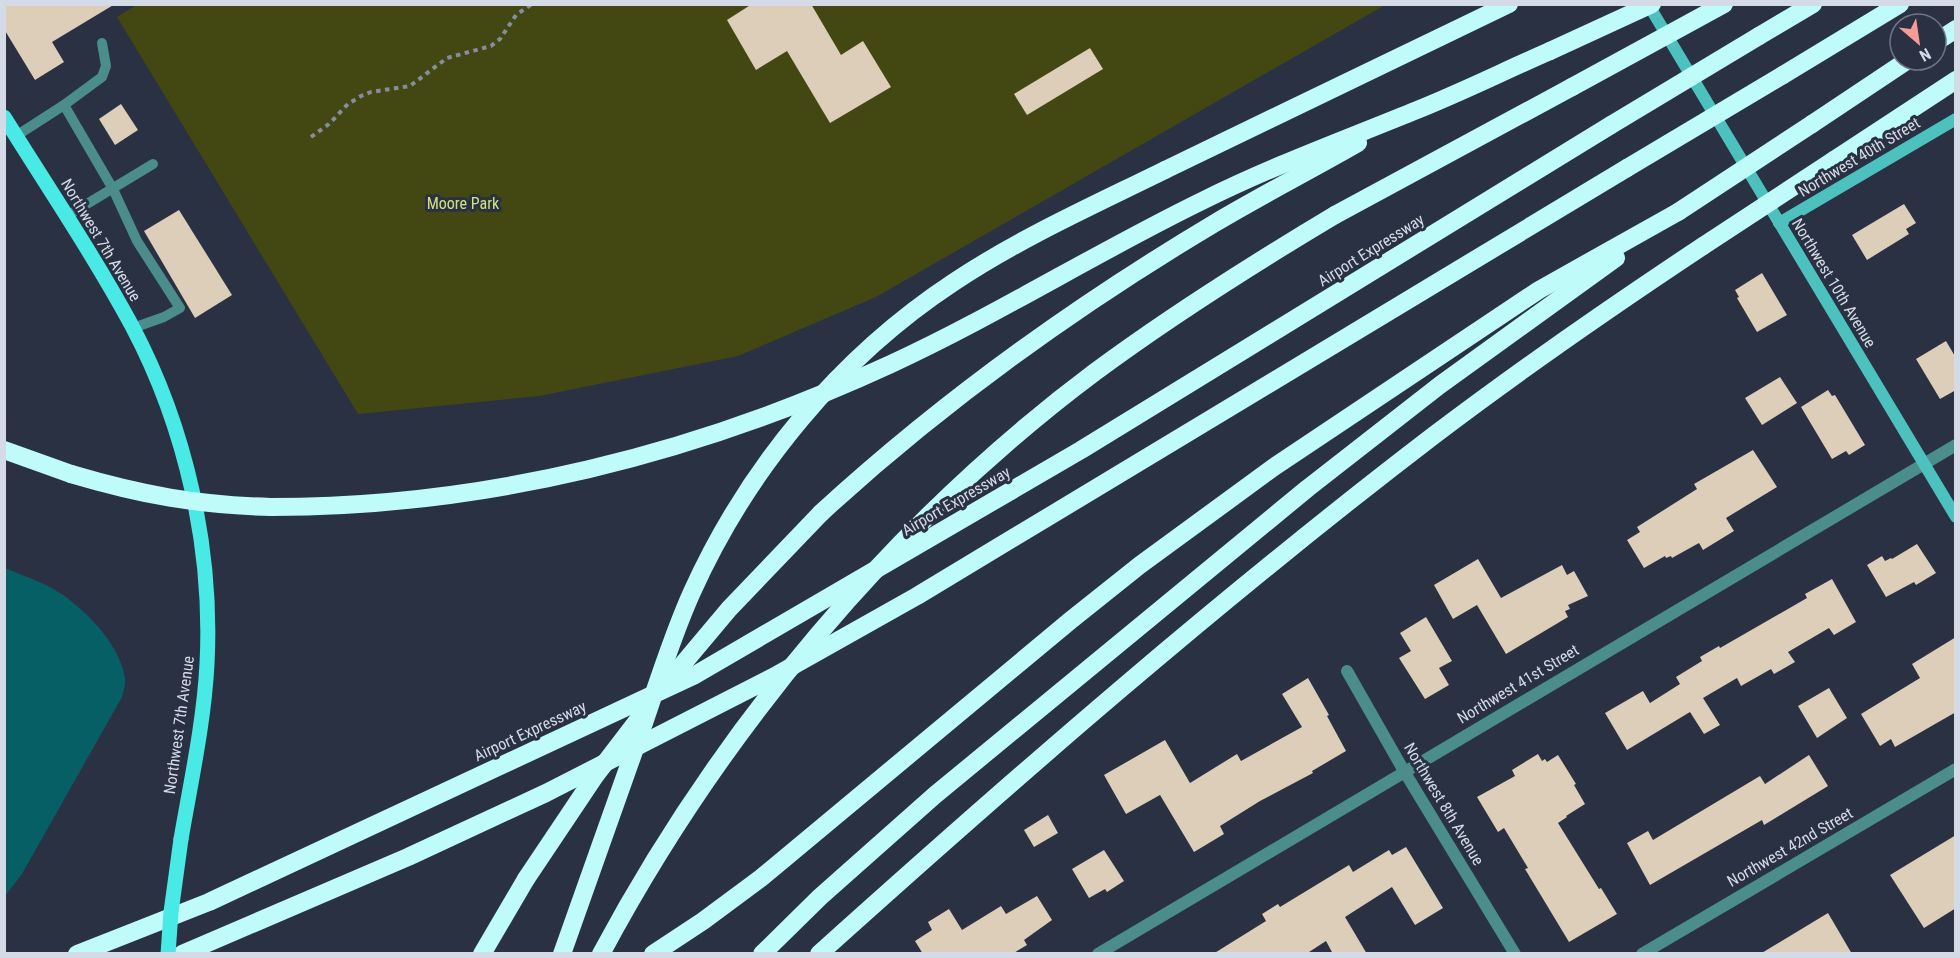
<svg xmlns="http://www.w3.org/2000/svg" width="1960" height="958" viewBox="0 0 1960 958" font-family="'Roboto Condensed',sans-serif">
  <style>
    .green { fill: #434813 }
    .water { fill: #055f65 }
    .building { fill: #dcceb9 }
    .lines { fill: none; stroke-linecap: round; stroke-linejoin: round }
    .path { stroke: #868d9b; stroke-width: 4; stroke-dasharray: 4.5 4.5; stroke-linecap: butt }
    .lane { stroke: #4a8d8b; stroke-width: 10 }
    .street { stroke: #4a8d8b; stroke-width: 12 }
    .secondary { stroke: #4dc1be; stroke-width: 12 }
    .primary { stroke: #49e9e5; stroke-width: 15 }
    .highway { stroke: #bffbf9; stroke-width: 18 }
    .primary-bridge { stroke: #49e9e5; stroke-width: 15 }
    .highway-bridge { stroke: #bffbf9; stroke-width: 18 }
    .labels { text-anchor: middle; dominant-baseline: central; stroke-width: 6; stroke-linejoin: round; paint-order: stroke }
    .street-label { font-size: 16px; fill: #d5dbe6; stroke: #293142 }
    .park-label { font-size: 16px; fill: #d4e07e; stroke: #293142 }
  </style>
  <rect width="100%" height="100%" fill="#293142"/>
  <!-- green -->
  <path class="green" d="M138 4 1385 5 876 297 738 356 539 396 358 414 117 17Z"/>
  <!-- water -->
  <path class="water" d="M5 568C24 576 46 583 63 595 88 612 122 648 125 679 126 684 123 692 122 697L22 874 5 896Z"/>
  <!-- building -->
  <g class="building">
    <path d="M4 4H115L52 42 64 62 35 80 4 29Z"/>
    <path d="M752 4H811L841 55 863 41 891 87 830 123 787 51 756 70 727 20Z"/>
    <path d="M1090 48 1103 69 1027 115 1014 94Z"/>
    <path d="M121 104 138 130 115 145 99 119Z"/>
    <path d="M1904 204 1916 223 1906 229 1909 234 1867 260 1852 235Z"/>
    <path d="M179 210 232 295 195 318 144 231Z"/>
    <path d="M1762 273 1787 315 1757 332 1737 298 1739 297 1735 290Z"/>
    <path d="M1946 341 1956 358V390L1940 399 1916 359Z"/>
    <path d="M1780 377 1797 403 1762 425 1745 398Z"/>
    <path d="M1828 390 1832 396 1835 395 1865 445 1849 455 1846 451 1832 459 1801 407Z"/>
    <path d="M1753 450 1777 487 1726 518 1734 531 1703 550 1699 543 1672 558 1671 556 1666 558 1665 556 1644 568 1627 540 1640 532 1637 527 1697 489 1694 484Z"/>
    <path d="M1917 544 1936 573 1916 585 1914 582 1886 597 1867 565 1882 556 1885 561 1891 558 1892 559Z"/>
    <path d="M1478 559 1501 598 1562 565 1567 575 1574 571 1588 596 1568 605 1570 609 1565 611 1568 617 1506 654 1477 605 1453 619 1434 585Z"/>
    <path d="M1832 579 1856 622 1834 635 1829 628 1788 652 1795 662 1774 674 1771 669 1741 686 1737 678 1703 698 1720 725 1704 734 1690 712 1627 750 1605 713 1643 691 1650 703 1680 684 1676 677 1702 661 1700 657 1719 646 1720 648 1807 598 1805 594Z"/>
    <path d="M1426 617 1452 661 1439 668 1449 685 1425 699 1399 658 1411 651 1400 633Z"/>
    <path d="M1956 637V712L1895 747 1891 739 1880 746 1861 714 1920 678 1912 664Z"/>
    <path d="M1308 678 1329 715 1327 716 1346 751 1312 771 1313 773 1260 801 1220 826 1224 834 1194 852 1160 795 1126 814 1104 775 1165 740 1190 783 1237 754 1241 761 1302 727 1282 694Z"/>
    <path d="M1829 688 1847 718 1817 738 1798 706Z"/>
    <path d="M1538 754 1542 761 1545 759 1547 762 1558 755 1576 784 1574 785 1585 804 1566 816 1567 817 1558 823 1599 889 1601 888 1617 914 1569 942 1525 869 1528 868 1504 828 1498 832 1477 797 1515 776 1512 770Z"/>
    <path d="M1809 755 1828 786 1764 825 1762 820 1650 885 1627 843 1648 831 1653 840 1760 776 1765 784Z"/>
    <path d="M1048 815 1058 833 1034 847 1024 830Z"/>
    <path d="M1956 835V908L1924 928 1890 875Z"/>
    <path d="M1406 847 1443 908 1415 925 1392 887 1345 917 1367 954H1333L1326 941 1306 954H1213L1266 921 1262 914 1278 904 1280 907 1349 865 1353 872 1389 850 1392 855Z"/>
    <path d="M1104 850 1124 881 1107 892 1105 889 1089 898 1072 869Z"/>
    <path d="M1037 896 1052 920 1024 940 1027 945 1012 954H923L915 941 932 930 928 922 949 909 962 930 1001 906 1006 914Z"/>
    <path d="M1828 913 1852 954H1760Z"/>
  </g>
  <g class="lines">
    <!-- path -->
    <path class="path" d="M311 137 329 124 348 104 361 96 371 92 410 86 447 58 491 46 500 39 516 15 532 4"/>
    <!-- lane -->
    <g class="lane">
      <path d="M64 105 113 189 137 241 180 308 164 317 133 328"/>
      <path d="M16 136 64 105 102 77 106 66 102 43"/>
      <path d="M67 216 153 164"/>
    </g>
    <!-- street -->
    <g class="street">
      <path d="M1347 671 1404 771 1515 954"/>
      <path d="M1098 954 1956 445"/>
      <path d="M1642 954 1956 769"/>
    </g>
    <!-- secondary -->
    <g class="secondary">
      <path d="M1648 4 1956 517"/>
      <path d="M1779 223 1956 119"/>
    </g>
    <!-- primary -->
    <path class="primary" d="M4 117C47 186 93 254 132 326 186 428 213 549 207 664 204 722 191 781 181 839"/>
    <!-- highway -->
    <g class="highway">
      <path d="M1759 36 1813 4"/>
      <path d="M1936 42 1956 29"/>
      <path d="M1783 75 1900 4"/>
      <path d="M1812 124 1908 60"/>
      <path d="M1834 160 1956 80"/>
      <path d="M1165 170 1509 4"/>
      <path d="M1335 215 1572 87"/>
      <path d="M4 450 71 474"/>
      <path d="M271 507C486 507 696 454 891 364 997 315 1097 252 1202 201 1270 167 1341 141 1412 112 1458 94 1504 71 1550 51"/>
      <path d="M821 513C942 402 1074 307 1215 223 1262 195 1311 170 1358 143"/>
      <path d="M77 954 209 902 695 675 1081 450 1611 125"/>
      <path d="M182 954 408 857 546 793 773 677 917 596 1627 168"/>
      <path d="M482 954 526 879"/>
      <path d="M653 954 703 921 761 878 1071 620 1140 565 1274 467 1539 290 1678 212"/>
      <path d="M762 954 820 897 935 795 1308 488 1440 385 1616 258"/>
      <path d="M819 954C1018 775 1220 599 1433 436 1520 370 1611 307 1703 246"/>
    </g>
    <!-- primary-bridge -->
    <path class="primary-bridge" d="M168 954 171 912 181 839"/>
    <!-- highway-bridge -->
    <g class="highway-bridge">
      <path d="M1550 51 1652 4"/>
      <path d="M1572 87 1724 4"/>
      <path d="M1611 125 1759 36"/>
      <path d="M1627 168 1783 75"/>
      <path d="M1678 212 1812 124"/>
      <path d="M1703 246 1834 160"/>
      <path d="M71 474C142 495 197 505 271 507"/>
      <path d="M661 690 729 609 821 513"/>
      <path d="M526 879 595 776 641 716"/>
      <path d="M562 954C590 877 617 800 644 723 659 679 673 634 692 592 748 468 840 357 954 282 1020 238 1094 205 1165 170"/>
      <path d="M601 954C720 731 893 523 1095 372 1172 315 1253 264 1335 215"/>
    </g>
  </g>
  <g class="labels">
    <!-- street labels -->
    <g class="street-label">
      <text transform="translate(1859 157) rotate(-31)">Northwest 40th Street</text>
      <text transform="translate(101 240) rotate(59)">Northwest 7th Avenue</text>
      <text transform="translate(1371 250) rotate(-32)">Airport Expressway</text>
      <text transform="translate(1834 283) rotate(59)">Northwest 10th Avenue</text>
      <text transform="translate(956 501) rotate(-30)">Airport Expressway</text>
      <text transform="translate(1518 684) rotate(-31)">Northwest 41st Street</text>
      <text transform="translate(179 725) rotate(-82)">Northwest 7th Avenue</text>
      <text transform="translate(530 731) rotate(-25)">Airport Expressway</text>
      <text transform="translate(1444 804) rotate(59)">Northwest 8th Avenue</text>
      <text transform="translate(1790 847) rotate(-30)">Northwest 42nd Street</text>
    </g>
    <!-- park labels -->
    <g class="park-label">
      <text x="463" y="203">Moore Park</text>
    </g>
  </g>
  <!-- border -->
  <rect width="1960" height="958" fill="none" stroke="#d5dbe6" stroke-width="12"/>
  <!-- north arrow -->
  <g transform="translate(1918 42) rotate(151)"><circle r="28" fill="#293142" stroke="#6e7584" stroke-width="1.5"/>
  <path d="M0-4.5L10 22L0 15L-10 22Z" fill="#f59b96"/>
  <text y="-9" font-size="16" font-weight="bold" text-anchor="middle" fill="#d5dbe6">N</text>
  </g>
</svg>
